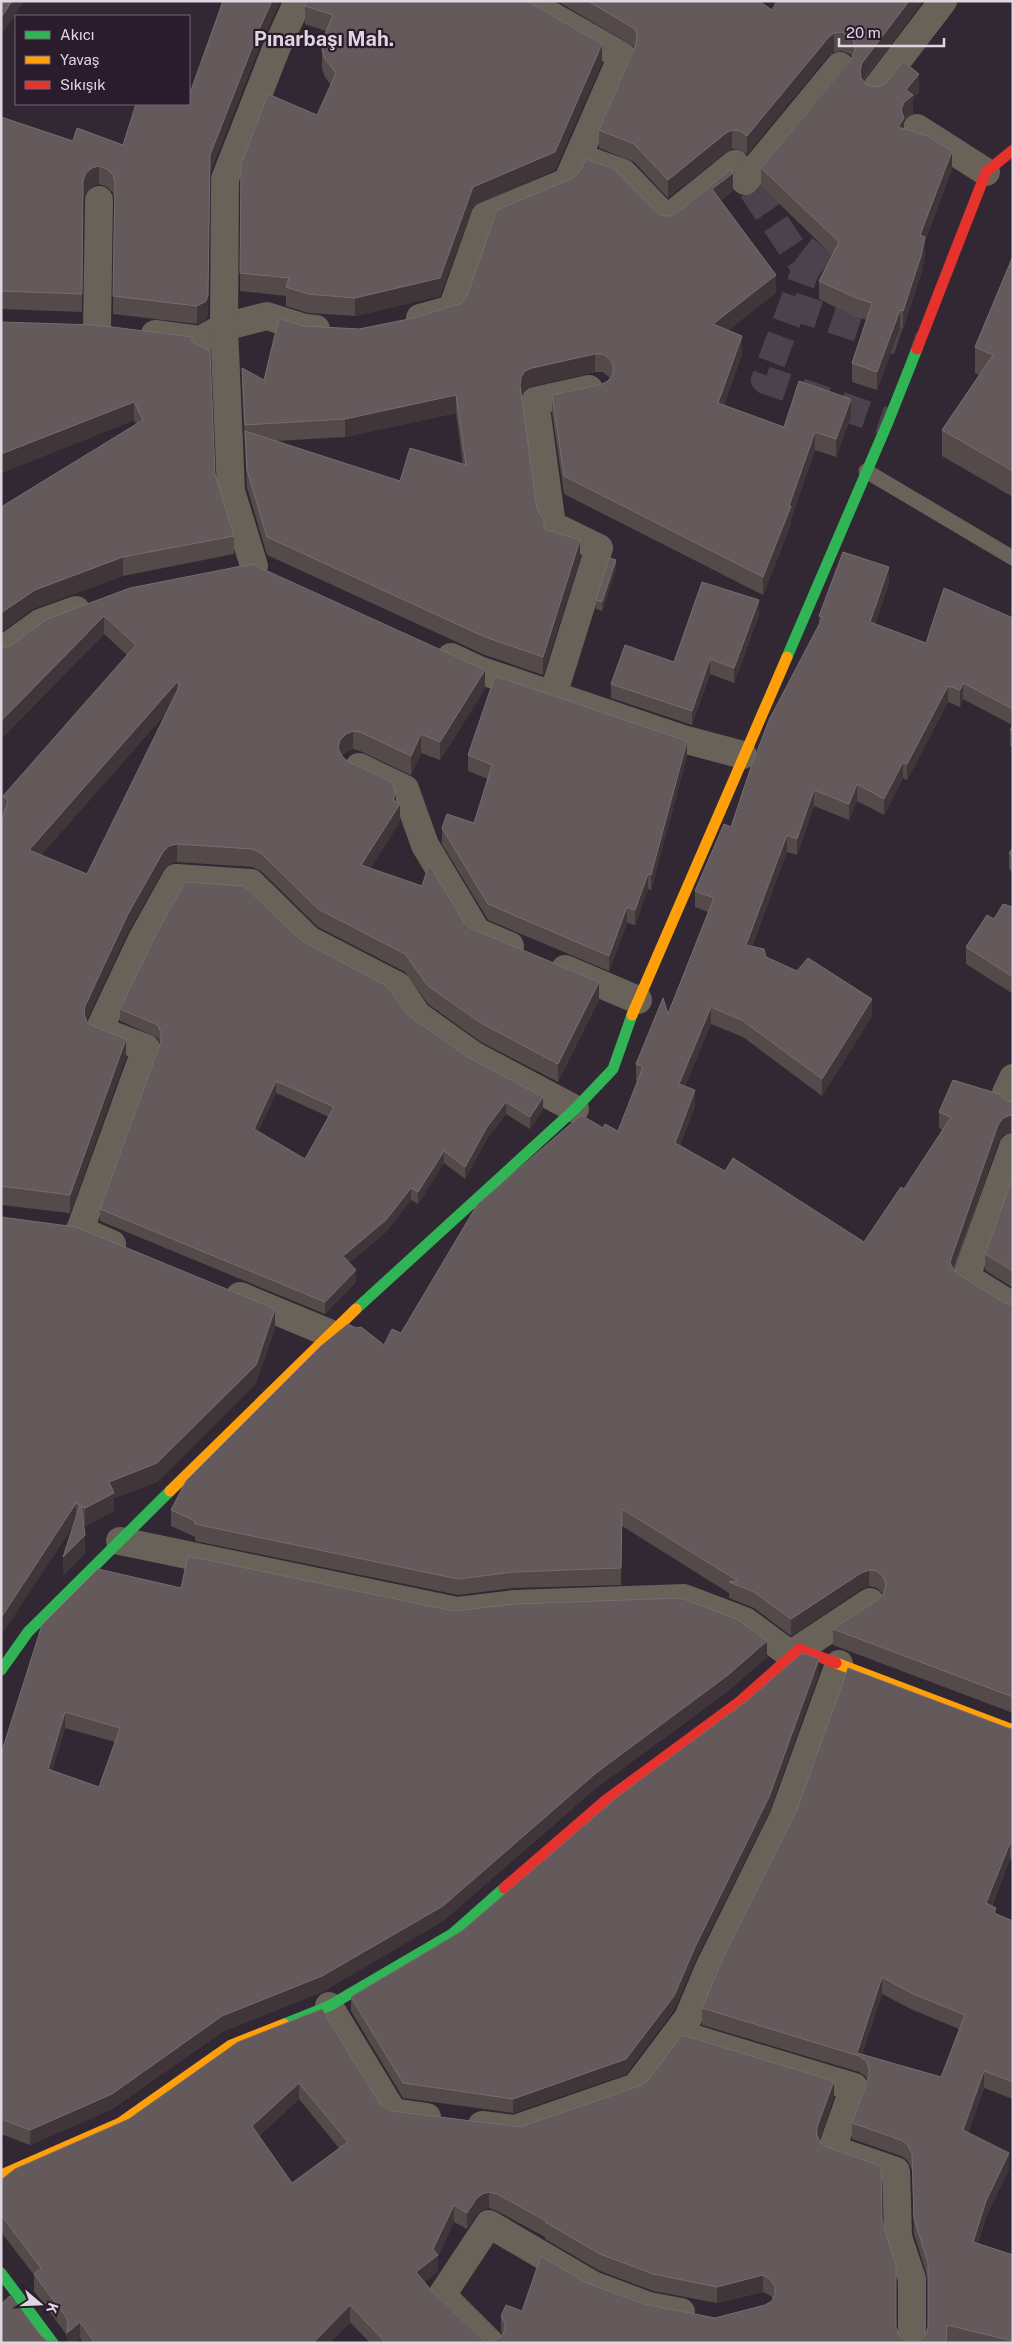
<svg xmlns="http://www.w3.org/2000/svg" width="1014" height="2344" viewBox="0 0 1014 2344" font-family="'Public Sans',sans-serif">
  <style>
    .lines { fill: none; stroke-linecap: round; stroke-linejoin: round }
    .street-tunnel { stroke: #4b424d; stroke-width: 28; stroke-dasharray: 28 14; stroke-linecap: butt }
    .lane { stroke: #696259; stroke-width: 15 }
    .street { stroke: #696259; stroke-width: 28 }
    .fast { stroke: #30b455; stroke-width: 11 }
    .slow { stroke: #ff9f0a; stroke-width: 11 }
    .jam { stroke: #e5322d; stroke-width: 11 }
    .wall { fill: #544a4a; fill-rule: evenodd }
    .shaded-wall { fill: #40363a }
    .building { fill: #64595b; stroke: #776c70; fill-rule: evenodd }
    .labels { text-anchor: middle; dominant-baseline: central; stroke-width: 4.5; stroke-linejoin: round; paint-order: stroke }
    .district-label { font-size: 20px; font-weight: bold; fill: #e0d6e2; stroke: #2a1b2d }
  </style>
  <rect width="100%" height="100%" fill="#312833"/>
  <g class="lines">
    <!-- street-tunnel -->
    <g class="street-tunnel">
      <path d="M701 123 718 138 806 269 765 380 888 422"/>
      <path d="M806 269 847 217"/>
      <path d="M792 306 916 347"/>
    </g>
    <!-- lane -->
    <path class="lane" d="M866 471 1013 558"/>
    <!-- street -->
    <g class="street">
      <path d="M875 90 943 1"/>
      <path d="M917 128 986 172"/>
      <path d="M581 158 623 173 667 219 735 164"/>
      <path d="M745 181 840 66"/>
      <path d="M420 318 452 309 485 216 567 182 622 56 526 1"/>
      <path d="M97 328 99 200"/>
      <path d="M155 334 200 340 224 327 267 316 305 328 316 329"/>
      <path d="M254 566 231 491 224 327 225 179 276 49 298 1"/>
      <path d="M1 651 40 623 76 610"/>
      <path d="M451 657 479 670 683 739 743 755"/>
      <path d="M553 695 599 548 552 525 535 401 589 389"/>
      <path d="M359 767 405 789 425 845 477 932 510 946"/>
      <path d="M565 969 638 1000"/>
      <path d="M1013 1078 1006 1093 1013 1103"/>
      <path d="M1013 1147 966 1277 1013 1306"/>
      <path d="M112 1244 80 1230 146 1048 99 1030 142 939 176 878 251 883 309 940 398 986 417 1015 473 1055 575 1109"/>
      <path d="M240 1296 329 1333"/>
      <path d="M120 1541 457 1611 514 1604 684 1598 745 1621 791 1655"/>
      <path d="M799 1649 870 1602"/>
      <path d="M329 2006 393 2112 427 2117"/>
      <path d="M695 2039 854 2087 832 2149 896 2171 898 2237 912 2279V2343"/>
      <path d="M482 2125 515 2129 636 2087 688 2018 709 1968 783 1818 839 1664"/>
      <path d="M490 2343 442 2295 489 2224 593 2285 649 2306 681 2312"/>
    </g>
    <!-- fast -->
    <g class="fast">
      <path d="M787 657 888 422 917 349"/>
      <path d="M356 1309 575 1109 613 1069 632 1015"/>
      <path d="M1 1670 28 1632 170 1491"/>
      <path d="M284 2024 329 2006 452 1934 504 1888"/>
      <path d="M1 2273 53 2343"/>
    </g>
    <!-- slow -->
    <g class="slow">
      <path d="M632 1015 787 657"/>
      <path d="M170 1491 356 1309"/>
      <path d="M836 1663 1013 1730"/>
      <path d="M1 2175 120 2123 231 2045 284 2024"/>
    </g>
    <!-- jam -->
    <g class="jam">
      <path d="M917 349 986 172 1013 150"/>
      <path d="M504 1888 606 1800 738 1703 799 1649 836 1663"/>
    </g>
  </g>
  <!-- wall -->
  <g class="wall">
    <path d="M557 1H748L772 10 923 1 863 81 865 84 873 87 919 92 913 99V113L904 120V129L952 169 925 241V255L921 274 903 329 900 328 877 390 852 382V363L867 320 856 317 819 299V281L832 255 761 186V168L852 57 850 54 842 51 834 52 828 56 747 154 740 149H732L726 152 668 198 634 162 599 148V130L635 47Z"/>
    <path d="M305 6 602 63 555 170 473 206 440 296 355 316 308 313 286 306V296L240 291 241 164 317 115 331 85 325 77 322 69V41L326 31 305 24Z"/>
    <path d="M261 43 210 173 208 313 206 319 197 324 113 314 114 199 113 193 107 187 99 184 92 186 86 192 83 200 82 312 1 309V117L73 141 123 145 189 104Z"/>
    <path d="M733 191 720 201 776 293 728 330 742 354 724 405 784 427 851 417 836 457 815 450 791 519V524L763 595 564 494 552 413V395L602 384 608 381 610 378 603 372H595L532 386 525 389 521 395 537 509 544 529 580 558 543 675 485 655 267 555 247 488 242 386V368L264 380 304 326 359 329 414 318 462 303 656 212 663 216H670ZM456 413 463 465 400 481 276 441 345 437Z"/>
    <path d="M1013 256V497L942 456V430L979 375 975 373V347Z"/>
    <path d="M1 322 193 341 215 474 234 536V554L123 576 35 608 136 424 134 420 1 473Z"/>
    <path d="M616 569 602 611 596 609V600Z"/>
    <path d="M889 583 875 624 926 643 1013 618V747L1010 746V730L1012 725 963 699 960 707 948 702 907 780 903 778 884 815 857 801 849 820 814 806 797 855 787 852 752 946 766 957 872 1016 822 1096 743 1037 711 1024 685 1086 695 1106 680 1145 725 1171 864 1242 904 1189 943 1130 939 1128V1112L1007 1101 1013 1102V1132H1011L1003 1135 998 1142 954 1270 958 1274 1005 1303 1013 1305V1713L833 1645V1629L879 1599 883 1594 877 1588 869 1586 861 1589 791 1636 754 1608 729 1598V1593L622 1526 621 1585 513 1588 458 1595 195 1541V1537L171 1526V1510L401 1333 603 1128 618 1131 638 1081H636V1064L668 1014 708 912 695 907V891L731 827 819 625V616Z"/>
    <path d="M130 588 485 689 440 760 421 753 411 775 360 751 353 749 346 752 342 756 396 802 400 822 370 868 464 922 470 928 599 1000 558 1082 481 1042 428 1004 405 972 318 927 261 871 252 867 177 862 169 864 163 870 128 932 86 1020 126 1057 70 1213 1 1205V822L4 815H3V796L127 655 104 634 1 739V648L10 646ZM167 712 87 874 41 855Z"/>
    <path d="M759 615 734 683 710 674 692 725 611 698V684L674 662Z"/>
    <path d="M468 755 687 756 651 890 648 889 635 925 627 923 609 971 488 920 442 844V828L474 823 488 779 468 771Z"/>
    <path d="M1013 848V873L1009 869V853Z"/>
    <path d="M1013 907V994L966 964V947L994 919Z"/>
    <path d="M302 941 543 1110 530 1129 506 1114 487 1139 465 1179 444 1163 418 1204 411 1200 386 1232 349 1263 356 1282 325 1314 100 1221V1209L160 1043 158 1038 120 1021V1009ZM276 1093 329 1117 305 1159 258 1132Z"/>
    <path d="M1013 1177V1288L985 1270V1254Z"/>
    <path d="M1 1217 275 1328 256 1383 157 1482 114 1498V1511L85 1526 84 1525 85 1553 63 1575 73 1527Z"/>
    <path d="M181 1588 454 1611 767 1657 728 1691 596 1788 443 1921 322 1992 222 2032 112 2109 30 2145 1 2134V1754ZM65 1728 115 1742 99 1787 52 1771Z"/>
    <path d="M819 1673 769 1812 695 1961 674 2010 626 2074 513 2113 403 2098 351 2011V1997L462 1931Z"/>
    <path d="M1008 1728 1013 1729V1860L1010 1859 992 1906 996 1914 1013 1921V2099L984 2088 968 2133 1009 2169 986 2217 978 2243 1013 2255V2343H952L947 2341V2343L501 2337 503 2335 501 2332V2316L522 2311 587 2283 644 2304 715 2318 765 2305 772 2301 773 2299 771 2296 763 2292 717 2303 653 2291 600 2271 545 2239V2237L497 2211 489 2208 482 2210 476 2215 467 2229 454 2222 438 2256V2271L424 2282 431 2290 486 2343H370L350 2322 329 2343H83L80 2338 75 2343H67V2338L66 2334 34 2291V2275L1 2232V2180L129 2119 238 2042 380 2104 391 2111 520 2127 834 2097 819 2140 821 2143 882 2221 896 2327 899 2335 905 2340 912 2342 920 2340 926 2334 928 2327V2279L914 2234 912 2170 908 2161 901 2156 852 2139V2123L867 2080 866 2077 859 2072 702 2025V2008ZM882 1994 913 2010 959 2029 941 2077 862 2054ZM299 2099 339 2148 292 2183 259 2136Z"/>
  </g>
  <!-- shaded-wall -->
  <g class="shaded-wall">
    <path d="M12 1H24L1 36V18Z"/>
    <path d="M272 1H281L261 43 210 173 208 313 206 319 197 324V306L210 155 261 25Z"/>
    <path d="M909 1H923L862 81 860 88V70L862 63Z"/>
    <path d="M834 33V52L828 56 747 154V136L828 38Z"/>
    <path d="M602 44V63L555 170 473 206 440 296 355 316V298L473 187Z"/>
    <path d="M919 74V92L913 99V113L904 120V137L898 127 901 110 906 90Z"/>
    <path d="M732 130V149L726 152 668 198V180L726 133Z"/>
    <path d="M952 151V169L925 241V255L921 274 903 329V311L920 235Z"/>
    <path d="M99 166V184L92 186 86 192 83 200 82 312 83 181 86 173 92 168Z"/>
    <path d="M733 173V191L712 207V189Z"/>
    <path d="M776 275V293L713 342V324Z"/>
    <path d="M900 310V328L877 390V372Z"/>
    <path d="M742 336V354L718 421V403Z"/>
    <path d="M595 354V372L532 386 525 389 521 395 520 385 521 377 525 371 532 368Z"/>
    <path d="M456 395V413L345 437V419Z"/>
    <path d="M851 399V417L836 457V439Z"/>
    <path d="M134 402V420L1 473V454Z"/>
    <path d="M815 432V450L791 519V524L763 595V577L789 506Z"/>
    <path d="M580 540V558L543 675V657Z"/>
    <path d="M123 557V576L35 608 1 632V613L35 590Z"/>
    <path d="M616 560V569L602 611V602Z"/>
    <path d="M889 567V583L870 638V622Z"/>
    <path d="M759 600V615L734 683V668Z"/>
    <path d="M104 616V634L1 739V721Z"/>
    <path d="M710 659V674L692 725V711Z"/>
    <path d="M485 670V689L440 760V742Z"/>
    <path d="M177 682V701L29 869V850Z"/>
    <path d="M963 683V699L960 707V690Z"/>
    <path d="M948 686V702L907 780V764Z"/>
    <path d="M353 731V749L346 752 340 758 338 748 340 740 346 734Z"/>
    <path d="M421 734V753L411 775V756Z"/>
    <path d="M687 741V756L651 890V875Z"/>
    <path d="M903 762V778L884 815V799Z"/>
    <path d="M857 784V801L849 820V804Z"/>
    <path d="M814 790V806L797 855V839Z"/>
    <path d="M396 793V810L400 804V822L361 883V865Z"/>
    <path d="M787 835V852L746 961V945Z"/>
    <path d="M177 844V862L169 864 163 870 128 932 85 1024 84 1014 85 1006 128 914 163 852 169 846Z"/>
    <path d="M648 874V889L635 925V910Z"/>
    <path d="M627 907V923L609 971V956Z"/>
    <path d="M599 982V1000L558 1082V1064Z"/>
    <path d="M872 999V1016L822 1096V1079Z"/>
    <path d="M711 1007V1024L679 1100V1084Z"/>
    <path d="M126 1039V1057L70 1213V1195Z"/>
    <path d="M276 1081V1093L254 1141V1129Z"/>
    <path d="M695 1090V1106L675 1159V1143Z"/>
    <path d="M543 1097V1110L530 1129V1117Z"/>
    <path d="M506 1102V1114L487 1139 465 1179V1167L487 1127Z"/>
    <path d="M1011 1115V1132L1003 1135 998 1142 950 1278V1262L998 1125 1003 1118Z"/>
    <path d="M444 1151V1163L418 1204V1192Z"/>
    <path d="M411 1188V1200L386 1232 343 1268V1256Z"/>
    <path d="M356 1270V1282L325 1314V1302Z"/>
    <path d="M275 1309V1328L256 1383 157 1482 114 1498V1511L85 1526V1508Z"/>
    <path d="M76 1503V1522L1 1636V1618Z"/>
    <path d="M85 1535V1553L63 1575V1557Z"/>
    <path d="M869 1570V1586L861 1589 791 1636V1619L861 1573Z"/>
    <path d="M767 1641V1657L728 1691 596 1788 443 1921 322 1992 222 2032 112 2109 30 2145V2130L222 2016 596 1773Z"/>
    <path d="M819 1659V1673L769 1812 695 1961 674 2010 626 2074 513 2113V2099L695 1947Z"/>
    <path d="M65 1712V1728L48 1785V1769Z"/>
    <path d="M1010 1843V1859L986 1920V1903Z"/>
    <path d="M882 1977V1994L861 2057 857 2053Z"/>
    <path d="M984 2071V2088L963 2147V2130Z"/>
    <path d="M834 2081V2097L817 2144V2127Z"/>
    <path d="M299 2083V2099L252 2143V2126Z"/>
    <path d="M1009 2153V2169L986 2217 973 2258V2242L986 2201Z"/>
    <path d="M489 2192V2208L482 2210 476 2215 467 2229V2213L476 2199 482 2194Z"/>
    <path d="M454 2205V2222L438 2256V2271L416 2288V2272L433 2249Z"/>
    <path d="M763 2275V2292L717 2303V2287Z"/>
    <path d="M350 2305V2322L329 2343H313Z"/>
    <path d="M80 2322V2338L75 2343H67V2333Z"/>
  </g>
  <!-- building -->
  <g class="building">
    <path d="M1 1H12L1 18Z"/>
    <path d="M223 1H272L261 25 210 155 208 295 206 301 197 306 113 296 115 182 113 175 107 169 99 166 92 168 86 173 83 181 82 294 1 291V117L73 141 77 128 123 145 136 104H189V96Z"/>
    <path d="M307 1H527L602 44 555 152 473 187 440 278 355 298 308 294 286 287 289 278 240 273 241 164 268 94 317 115 336 73 325 59 322 50V41L333 15 305 6Z"/>
    <path d="M588 1H748L752 2 759 1 772 10 777 1H909L862 63 860 70 861 78 865 84 873 87 881 86 887 82 903 61 919 74 906 90 913 95 904 102 901 110 904 118 898 127 928 136 952 151 920 235 925 237 921 256 903 311 900 310 877 372 852 363 872 303 856 298 819 281 839 242 761 168 852 58 855 50 854 42 850 36 842 32 834 33 828 38 747 136 740 131 732 130 726 133 668 180 634 144 599 130 636 44 637 36 635 29Z"/>
    <path d="M586 159 614 169 656 212 663 216H670L677 213 731 169 733 173 712 189 776 275 713 324 742 336 718 403 784 427 799 381 851 399 836 439 815 432 789 506H791L763 577 564 476 552 395 602 384 608 381 613 374V365L610 359 603 354H595L532 368 525 371 521 377 520 385 537 509 544 520V529L580 540 543 657 485 637 267 537 247 470 245 431 400 481 410 448 466 465 456 395 345 419 245 425 242 368 264 380 279 318 304 326 359 329 414 318 462 303 467 296 497 210 573 178 581 170Z"/>
    <path d="M1013 256V471L942 430 993 355 975 347Z"/>
    <path d="M1 322 96 325 193 337 191 341 210 351 215 474 234 536 123 557 35 590 1 613V507L143 420 134 402 1 454Z"/>
    <path d="M843 552 889 567 870 622 926 643 944 588 1013 618V709L963 683 960 690 948 686 907 764 903 762 884 799 857 784 849 804 814 790 797 839 787 835 746 945 764 949 766 957 797 971 808 958 872 999 822 1079 743 1021 711 1007 679 1084 695 1090 675 1143 725 1171 733 1158 864 1242 901 1187 904 1189 951 1117 939 1112 953 1080 999 1094 1007 1101 1013 1102V1115H1011L1003 1118 998 1125 950 1262 953 1269 958 1274 1005 1303 1013 1305V1697L833 1629 879 1599 884 1593 886 1584 883 1577 877 1571 869 1570 861 1573 791 1619 754 1592 729 1582 738 1581 622 1509 621 1568 513 1572 458 1579 195 1524V1521L171 1510 186 1481 321 1346 348 1324 356 1328 361 1327 384 1345 392 1329 401 1333 477 1205 581 1115 603 1128 605 1124 618 1131 643 1067 636 1064 663 998 668 1014 714 898 695 891 724 824 731 827 750 770 769 720 823 617 819 616Z"/>
    <path d="M609 558 616 560 602 602 596 600Z"/>
    <path d="M252 564 485 670 440 742 421 734 411 756 360 732 353 731 346 734 340 740 338 748 342 756 347 761 392 782 396 793 393 800 400 804 361 865 422 886 429 864 464 922 470 928 599 982 558 1064 481 1023 428 986 405 954 318 909 261 853 252 849 177 844 169 846 163 852 128 914 85 1006 84 1014 87 1022 93 1026 126 1039 70 1195 1 1186V822L8 801 3 796 136 645 104 616 1 721V648L10 646 47 619 130 588ZM177 682 180 685 87 874 29 850Z"/>
    <path d="M702 582 759 600 734 668 710 659 692 711 611 684 625 645 674 662Z"/>
    <path d="M495 676 687 741 651 875 648 874 635 910 627 907 609 956 488 904 442 828 447 814 474 823 492 765 468 755Z"/>
    <path d="M1013 725V731L1010 730Z"/>
    <path d="M1013 848V857L1009 853Z"/>
    <path d="M185 882 244 886 302 941 387 986 408 1015 466 1056 543 1097 530 1117 506 1102 487 1127 465 1167 444 1151 418 1192 411 1188 386 1220 343 1256 356 1270 325 1302 100 1209 161 1041V1033L158 1025 120 1009 156 934ZM276 1081 334 1107 305 1159 254 1129Z"/>
    <path d="M1003 904 1013 907V977L966 947 987 915 994 919Z"/>
    <path d="M1013 1177V1271L985 1254Z"/>
    <path d="M1 1217 76 1227 275 1309 256 1365 157 1463 109 1482 114 1493 85 1508 81 1506 85 1535 63 1557 80 1505 76 1503 1 1618Z"/>
    <path d="M188 1556 454 1611 515 1604 681 1598 737 1619 767 1641 728 1675 596 1773 443 1906 322 1976 222 2016 112 2094 30 2130 1 2119V1754L42 1625 98 1569 181 1588ZM65 1712 120 1728 99 1787 48 1769Z"/>
    <path d="M802 1653 819 1659 769 1797 695 1947 674 1996 626 2059 513 2099 403 2083 351 1997 462 1931 616 1798 748 1700Z"/>
    <path d="M848 1668 1008 1728 1013 1729V1843H1010L986 1903 996 1908 994 1913 1013 1921V2082L984 2071 963 2130 1009 2153 986 2201 973 2242 1013 2255V2341L947 2325 946 2343H491L492 2342 501 2337 505 2330V2323L501 2316 506 2305 522 2311 541 2256 587 2283 644 2304 715 2318 765 2305 772 2301 775 2294V2287L771 2280 763 2275 717 2287 653 2274 600 2254 545 2222 546 2221 497 2194 489 2192 482 2194 476 2199 467 2213 454 2205 433 2249 438 2255 416 2272 431 2290 486 2343H386L350 2305 313 2343H95L80 2322 67 2333 68 2324 66 2317 34 2274 41 2268 1 2215V2180L15 2169 129 2119 238 2042 322 2009 380 2104 391 2111 520 2127 642 2085 648 2080 682 2035 834 2081 817 2127V2136L821 2143 827 2147 881 2166 882 2221 896 2265V2327L899 2335 905 2340 912 2342 920 2340 926 2334 928 2327V2263L914 2218 912 2154 908 2145 901 2140 852 2123 869 2076V2068L866 2061 859 2056 702 2008 723 1958 798 1807ZM882 1977 913 1994 965 2015 941 2077 857 2053ZM299 2083 348 2142 292 2183 252 2126Z"/>
    <path d="M10 2296 41 2336 47 2341H57L56 2343H1V2304Z"/>
  </g>
  <g class="labels">
    <!-- district labels -->
    <g class="district-label">
      <text x="324" y="39">Pınarbaşı Mah.</text>
    </g>
  </g>
  <!-- border -->
  <rect width="1014" height="2344" fill="none" stroke="#e0d6e2" stroke-width="5"/>
  <!-- legend -->
  <rect x="15" y="15" width="175" height="90" fill="#2a1b2d" stroke="#736675"/>
  <rect x="25" y="31" width="25" height="8" fill="#30b455" stroke="#736675"/>
  <text x="60" y="40" font-size="15" fill="#e0d6e2">Akıcı</text>
  <rect x="25" y="56" width="25" height="8" fill="#ff9f0a" stroke="#736675"/>
  <text x="60" y="65" font-size="15" fill="#e0d6e2">Yavaş</text>
  <rect x="25" y="81" width="25" height="8" fill="#e5322d" stroke="#736675"/>
  <text x="60" y="90" font-size="15" fill="#e0d6e2">Sıkışık</text>
  <!-- north arrow -->
  <g transform="translate(40 2304) rotate(109)" stroke="#2a1b2d" stroke-width="4" paint-order="stroke">
  <path d="M0-4L9 19L0 12L-9 19Z" fill="#e0d6e2"/>
  <text y="-8" font-size="14" font-weight="bold" text-anchor="middle" fill="#e0d6e2">K</text>
  </g>
  <!-- scale -->
  <path d="M839 38v8h105v-8" fill="none" stroke="#e0d6e2" stroke-width="2.5"/>
  <text x="846" y="38" font-size="15" fill="#e0d6e2" stroke="#2a1b2d" stroke-width="4" paint-order="stroke">20 m</text>
</svg>
